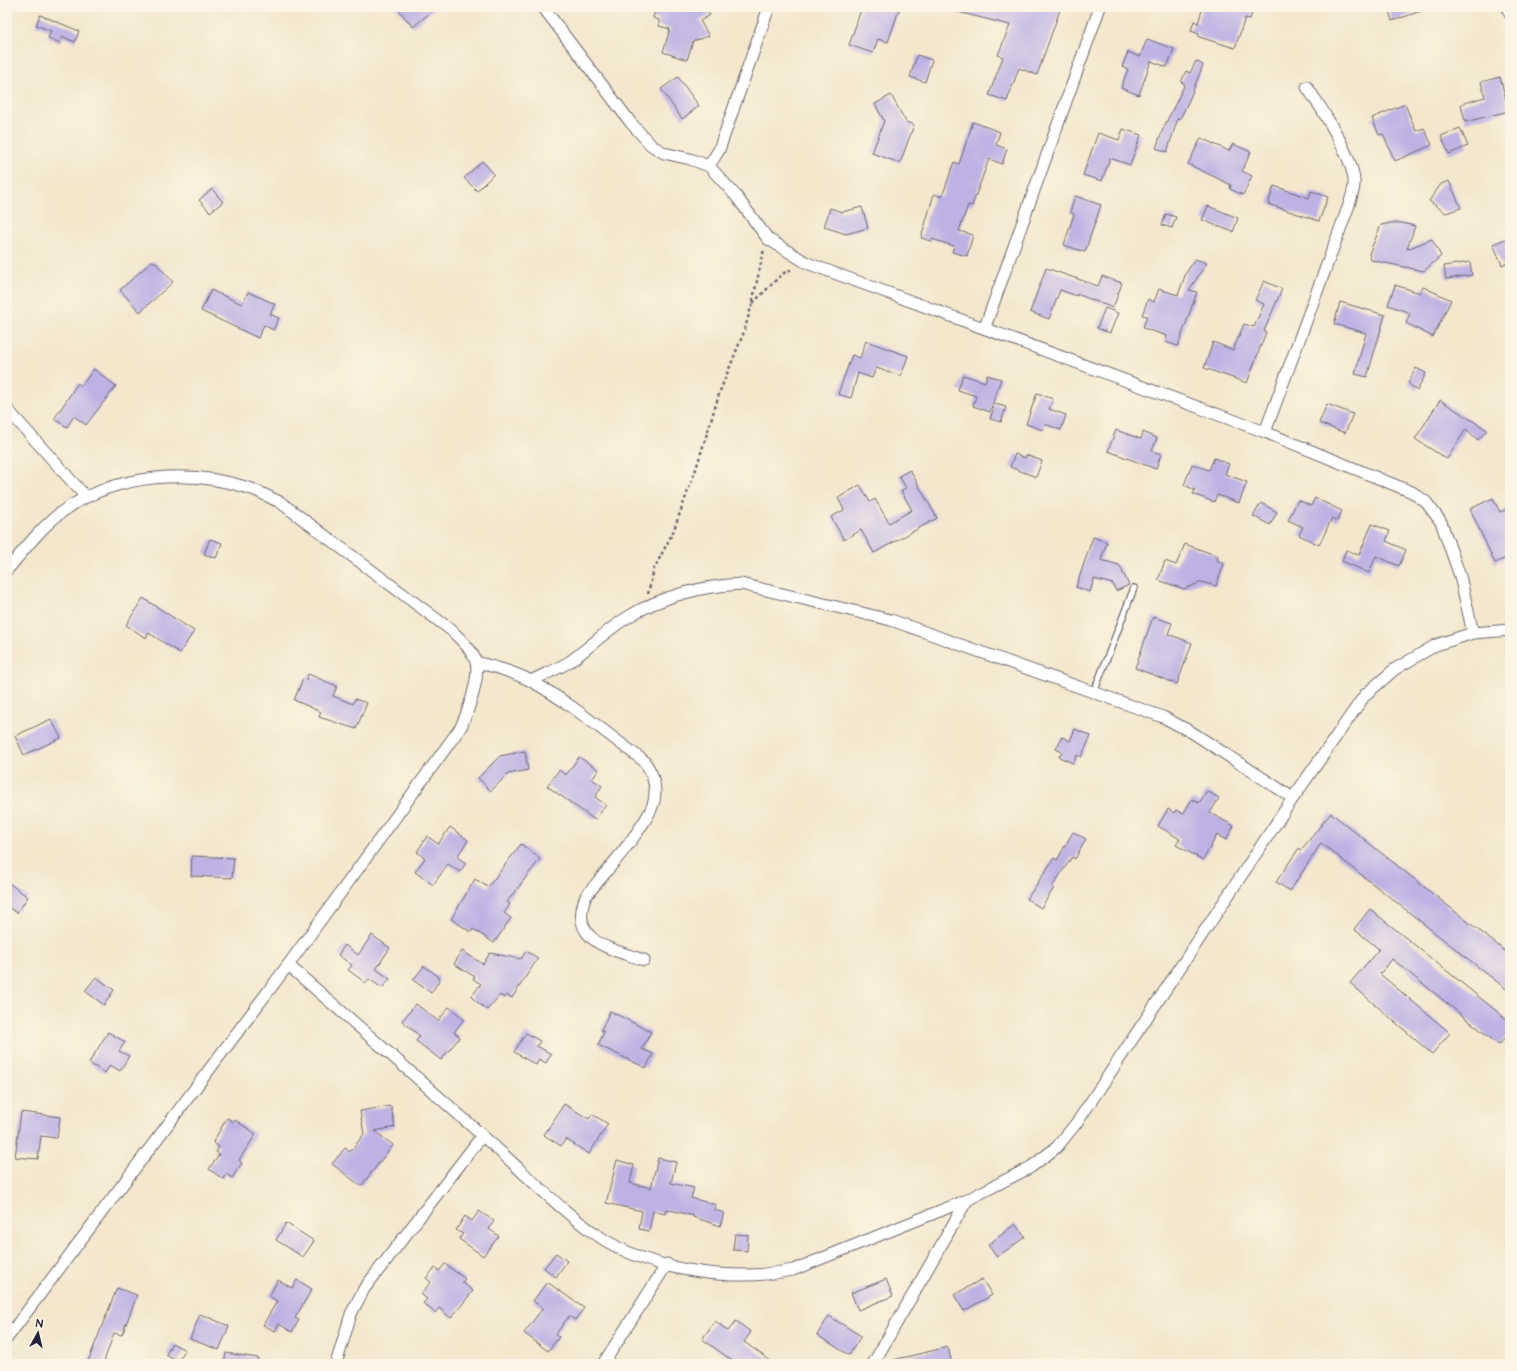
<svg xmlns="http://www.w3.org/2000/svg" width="1517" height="1371" viewBox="0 0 1517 1371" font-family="'Architects Daughter',sans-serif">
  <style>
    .building { fill: #beb2e4 }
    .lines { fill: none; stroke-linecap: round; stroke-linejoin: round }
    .lane-casing { stroke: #6b676e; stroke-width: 8 }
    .street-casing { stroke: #6b676e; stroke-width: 13 }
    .path { stroke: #6b676e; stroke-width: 2.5; stroke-dasharray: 3 3; stroke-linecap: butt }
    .lane { stroke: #fff; stroke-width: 5.5 }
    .street { stroke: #fff; stroke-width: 11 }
  </style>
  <rect width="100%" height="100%" fill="#fcf5e5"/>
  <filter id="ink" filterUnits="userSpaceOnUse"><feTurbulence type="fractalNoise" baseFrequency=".025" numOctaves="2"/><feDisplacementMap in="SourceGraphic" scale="8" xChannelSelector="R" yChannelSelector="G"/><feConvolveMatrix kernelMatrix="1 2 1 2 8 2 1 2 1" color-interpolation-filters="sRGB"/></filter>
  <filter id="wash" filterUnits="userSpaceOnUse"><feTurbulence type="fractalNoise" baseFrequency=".012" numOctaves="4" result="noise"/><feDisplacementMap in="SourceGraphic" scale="16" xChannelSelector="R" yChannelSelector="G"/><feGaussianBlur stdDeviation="0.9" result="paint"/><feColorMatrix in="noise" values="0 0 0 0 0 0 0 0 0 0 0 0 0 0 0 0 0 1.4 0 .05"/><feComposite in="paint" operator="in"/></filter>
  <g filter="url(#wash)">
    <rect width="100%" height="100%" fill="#f3e7cc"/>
    <g id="blocks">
      <!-- building -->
      <g class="building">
        <path d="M396 7H437L413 27Z"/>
        <path d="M656 7H705L710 15 700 21 709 36 693 41 687 60 663 52 670 29 659 26V20L653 18Z"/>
        <path d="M862 7H900L888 42 878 39 873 53 849 45Z"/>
        <path d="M954 7H1061L1037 75 1019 68 1007 101 989 95 1003 57 998 55 1010 25 954 11Z"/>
        <path d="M1203 7H1254L1250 19 1245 18 1235 48 1199 37V34L1191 31 1194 21 1198 23Z"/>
        <path d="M1388 7H1427V9L1392 21Z"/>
        <path d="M40 15 79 31 75 42 63 37 60 43 48 38 51 31 36 25Z"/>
        <path d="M1147 39 1174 49 1167 67 1151 61 1139 95 1121 88 1128 69 1122 67 1128 52 1140 57Z"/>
        <path d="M917 55 932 60 925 82 910 77Z"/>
        <path d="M1196 61 1203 65 1190 98 1180 119 1178 118 1167 152 1156 148 1163 129 1185 84 1181 82 1186 71 1190 73Z"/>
        <path d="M678 77 699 106 682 119 661 89Z"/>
        <path d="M1500 77 1509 111 1465 122 1461 104 1485 97 1481 82Z"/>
        <path d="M891 95 906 122 914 125 900 163 872 153 884 121 875 104Z"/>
        <path d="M1405 104 1416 131 1424 128 1432 145 1395 161 1383 134 1379 135 1372 118Z"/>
        <path d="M973 122 1000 132 996 145 1007 149 1002 164 989 159 972 206 968 205 959 231 973 235 967 256 952 252 954 246 932 239 931 241 921 238 934 194 942 197 954 162 959 164Z"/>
        <path d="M1460 128 1468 146 1449 154 1441 136Z"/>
        <path d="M1123 129 1141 135 1130 165 1110 158 1102 181 1083 175 1098 133 1119 140Z"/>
        <path d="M1201 138 1229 151 1233 144 1251 152 1242 171 1252 176 1243 195 1230 189 1231 185 1188 164Z"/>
        <path d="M482 161 494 174 477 191 464 178Z"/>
        <path d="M1449 181 1461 208 1446 213 1429 201 1441 184Z"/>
        <path d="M1274 186 1309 198 1311 191 1328 197 1319 221 1268 204Z"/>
        <path d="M212 189 223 202 210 212 199 200Z"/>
        <path d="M1075 196 1101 205 1085 252 1064 245 1074 214 1070 212Z"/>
        <path d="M1208 206 1238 218 1233 232 1202 220Z"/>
        <path d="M862 207 868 228 846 234 824 227 830 208 842 212Z"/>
        <path d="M1166 214 1176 217 1172 228 1162 225Z"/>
        <path d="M1391 223H1402L1415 226 1407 249 1432 239 1441 256 1424 271 1371 260 1369 254 1381 225Z"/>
        <path d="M1510 237V261L1502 265 1493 244Z"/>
        <path d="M1195 259 1207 263 1189 290 1197 292 1178 346 1165 342 1167 336 1143 328 1147 316 1142 315 1148 299 1154 302 1159 289 1178 295 1186 273Z"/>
        <path d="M152 261 156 263 173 282 140 312 120 290Z"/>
        <path d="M1470 262 1472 275 1446 279 1444 266Z"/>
        <path d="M1046 268 1098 286 1102 276 1122 283 1113 308 1077 294V296L1060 290 1049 319 1030 312Z"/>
        <path d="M1264 281 1282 289 1264 331 1266 332 1247 383 1204 368 1213 342 1233 350 1244 324 1254 327 1264 304 1255 300Z"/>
        <path d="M1395 285 1420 293 1423 287 1451 300 1433 337 1406 323 1410 313 1388 305Z"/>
        <path d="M211 290 242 304 248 292 275 304 270 314 279 318 273 330 264 325 258 338 201 311Z"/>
        <path d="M1340 302 1385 315 1367 377 1355 374 1366 333 1334 324Z"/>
        <path d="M1105 308 1118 313 1110 333 1097 328Z"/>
        <path d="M866 341 908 356 901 376 876 368 872 378 858 373 851 398 838 394 852 355 860 358Z"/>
        <path d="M1416 368 1426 373 1417 391 1408 383Z"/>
        <path d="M94 369 116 386 86 425 74 416 67 427 54 419 78 383 81 386Z"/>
        <path d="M963 375 985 382 987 375 1001 379 990 412 973 406 976 396 958 390Z"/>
        <path d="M1037 393 1053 399 1049 409 1066 415 1061 430 1045 424 1043 430 1026 424Z"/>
        <path d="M1440 400 1487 430 1478 440 1466 429 1447 459 1415 439Z"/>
        <path d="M995 404 1006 407 1001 422 990 419Z"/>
        <path d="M1327 404 1353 414 1345 433 1319 423Z"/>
        <path d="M1116 430 1141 439 1143 432 1157 438 1152 451 1161 454 1156 469 1108 451Z"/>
        <path d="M1015 454 1025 458 1026 455 1042 461 1036 477 1010 467Z"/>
        <path d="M1214 458 1229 464 1225 474 1247 482 1239 503 1217 495 1214 502 1193 494 1195 490 1184 485 1192 464 1209 470Z"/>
        <path d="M910 470 937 518 874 553 861 530 844 540 831 517 844 510 838 498 860 485 870 502 875 499 889 523 912 510 901 491 906 488 899 476Z"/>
        <path d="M1315 498 1342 511 1337 521 1332 518 1319 545 1299 535 1303 527 1288 520 1298 500 1311 506Z"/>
        <path d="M1493 498 1500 512 1510 508V556L1495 563 1470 509Z"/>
        <path d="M1261 503 1277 512 1270 525 1253 516Z"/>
        <path d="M1372 524 1390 531 1386 541 1406 550 1399 566 1376 556 1369 573 1342 561 1346 550 1359 555Z"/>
        <path d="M1093 537 1107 542 1101 560 1119 565 1129 585 1116 591 1113 584 1094 579 1090 592 1076 587Z"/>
        <path d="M210 539 222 543 216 558 204 554Z"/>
        <path d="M1185 544 1218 556 1217 560 1224 564 1216 586 1202 582 1184 589 1158 580 1165 561 1176 565Z"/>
        <path d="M143 598 194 631 180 653 149 633 146 638 126 625Z"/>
        <path d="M1153 617 1172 623 1168 634 1192 643 1177 684 1135 668Z"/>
        <path d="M308 674 337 686 333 696 353 704 355 699 367 703 356 729 319 717 321 712 294 700 303 679 306 680Z"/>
        <path d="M51 719 61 738 24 755 15 736Z"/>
        <path d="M1075 729 1091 736 1081 757 1077 755 1073 763 1059 757 1062 752 1056 749 1062 737 1070 741Z"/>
        <path d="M525 751 528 770 508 774 491 791 478 778 500 756Z"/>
        <path d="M579 757 599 770 592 779 602 786 595 797 606 805 595 820 547 786 559 770 566 775Z"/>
        <path d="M1207 791 1219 798 1210 813 1234 826 1226 840 1217 835 1203 860 1176 845 1180 839 1158 826 1168 809 1174 813 1176 810 1183 814 1192 799 1199 803Z"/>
        <path d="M1331 813 1510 955V992L1321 843 1290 891 1276 882 1299 848 1301 850Z"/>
        <path d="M450 827 468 840 457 857 466 863 460 872 448 864 433 885 415 872 425 858 417 852 427 836 438 844Z"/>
        <path d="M1073 832 1086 839 1075 859 1072 857 1052 887 1054 888 1041 908 1027 899 1054 858 1057 860Z"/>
        <path d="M521 844 540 859 507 902 510 904 504 913 511 918 494 943 473 929 471 932 451 919 475 879 488 887Z"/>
        <path d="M192 856 234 858 232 878 191 876Z"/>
        <path d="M7 882 28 897 17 913 7 906Z"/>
        <path d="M1370 909 1510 1022V1032L1499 1045 1392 959 1380 974 1450 1033 1432 1054 1350 983 1379 949 1354 929Z"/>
        <path d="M372 935 390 948 376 969 390 979 382 988 369 979 366 983 348 970 352 965 338 955 345 945 358 955Z"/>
        <path d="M462 951 483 964 490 953 521 959 526 951 538 958 512 998 507 995 505 998 500 995 487 1010 471 997 481 984 473 979 475 977 454 964Z"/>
        <path d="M424 966 439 977V981L431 993 413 980Z"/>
        <path d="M96 977 114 990 104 1005 85 991Z"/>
        <path d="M416 1004 438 1021 449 1007 464 1019 454 1032 460 1037 441 1060 416 1041 420 1036 402 1021Z"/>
        <path d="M610 1011 651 1032 642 1049 653 1054 646 1068 598 1045 604 1032 601 1030Z"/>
        <path d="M108 1032 125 1042 119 1051 129 1056 120 1071 110 1065 105 1073 89 1063Z"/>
        <path d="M526 1033 540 1041 537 1046 551 1054 546 1063 539 1059 536 1065 514 1052Z"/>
        <path d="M564 1104 589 1119 592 1114 608 1124 589 1154 566 1139 561 1146 544 1135Z"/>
        <path d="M391 1106 395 1127 375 1131 393 1145 361 1186 332 1164 345 1148 350 1152 364 1134 360 1111Z"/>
        <path d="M21 1112 60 1117 57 1138 41 1136 38 1159 15 1157Z"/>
        <path d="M227 1118 234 1122 235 1120 256 1134 239 1160 242 1163 232 1178 226 1174 223 1179 209 1169 219 1154 216 1152 219 1147 213 1142Z"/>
        <path d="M658 1158 676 1162 671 1183 694 1188 691 1198 716 1205 715 1210 724 1213 720 1226 693 1217 694 1216 666 1209 665 1214 653 1211 649 1231 639 1229 642 1211 606 1203 617 1160 634 1165 630 1183 651 1188Z"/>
        <path d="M479 1211 494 1221 489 1229 499 1236 483 1256 459 1239 463 1234 456 1230 465 1216 472 1221Z"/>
        <path d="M286 1223 314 1241 303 1257 276 1240Z"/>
        <path d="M1015 1224 1025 1237 997 1257 988 1245Z"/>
        <path d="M735 1234 748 1235 747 1251 733 1250Z"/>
        <path d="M556 1253 567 1261 556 1277 544 1268Z"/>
        <path d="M445 1264 465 1279 462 1282 473 1291 451 1318 439 1308 435 1313 423 1303 427 1299 421 1294 431 1282 426 1278 435 1268 439 1271Z"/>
        <path d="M886 1279 893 1296 858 1310 851 1293Z"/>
        <path d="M982 1279 992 1295 964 1311 954 1295Z"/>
        <path d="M278 1280 292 1288 297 1280 312 1289 295 1318 299 1320 292 1332 279 1324 275 1331 263 1325 277 1301 269 1296Z"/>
        <path d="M547 1282 584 1308 575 1320 569 1316 555 1335 559 1337 548 1351 524 1333 543 1308 533 1301Z"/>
        <path d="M117 1288 137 1295 122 1335 114 1333 103 1364H87Z"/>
        <path d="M200 1314 229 1326 219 1350 190 1339Z"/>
        <path d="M829 1316 861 1336 849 1355 817 1335Z"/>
        <path d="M715 1321 728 1331 736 1321 751 1332 744 1342 775 1364H737L702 1339Z"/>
        <path d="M172 1343 185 1350 178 1362 166 1355Z"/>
        <path d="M948 1347 952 1364H894L893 1360Z"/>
        <path d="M226 1353 258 1358 257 1364H224Z"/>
      </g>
    </g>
  </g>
  <g filter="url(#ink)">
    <use href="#blocks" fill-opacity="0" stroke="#6b676e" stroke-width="1"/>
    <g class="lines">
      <!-- lane casing -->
      <g class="lane-casing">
        <path id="lane" d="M1094 692 1134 588"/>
      </g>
      <!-- street casing -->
      <g class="street-casing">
        <g id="street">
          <path d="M543 7 631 123 651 145 664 153 690 159 709 166 719 150 769 7"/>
          <path d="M1507 7 1510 14"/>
          <path d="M709 166 736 196 768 239 807 263 1265 432 1412 492 1426 502 1441 522 1460 576 1473 633"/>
          <path d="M985 327 1100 7"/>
          <path d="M7 409 86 497"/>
          <path d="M1265 432 1349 205C1351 197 1355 189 1354 181 1353 157 1321 107 1307 87"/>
          <path d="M7 570C25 549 41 527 63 511 117 473 191 468 252 489 262 493 271 498 280 502L451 630C460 639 472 649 476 662 480 678 468 712 461 727L288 965 7 1338"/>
          <path d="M476 662C495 667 514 672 531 681 571 703 607 734 644 761 653 773 657 786 654 801 649 824 602 876 586 896 567 942 612 949 644 960"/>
          <path d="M531 681C544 674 559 669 572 660 591 646 608 629 628 617 661 596 703 586 741 584L891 620 1163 717 1193 733 1293 798"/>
          <path d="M288 965C357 1025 426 1085 494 1146 529 1177 568 1218 608 1242 659 1272 736 1282 793 1270L967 1200 1031 1167 1057 1147 1078 1121 1293 798 1365 695 1395 669 1436 645 1473 633 1510 630"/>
          <path d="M336 1364 351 1314 364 1289 482 1136"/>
          <path d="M603 1364 667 1264"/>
          <path d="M873 1364 967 1200"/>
        </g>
      </g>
      <!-- path -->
      <g class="path">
        <path d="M753 303 782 274 792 269"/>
        <path d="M648 594 654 569 673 532 696 469 720 391 744 332 752 304 764 249"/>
      </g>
      <!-- lane -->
      <use href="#lane" class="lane"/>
      <!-- street -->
      <use href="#street" class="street"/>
    </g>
  </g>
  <!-- margin -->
  <rect width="1517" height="1371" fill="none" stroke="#fcf5e5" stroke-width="24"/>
  <!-- north arrow -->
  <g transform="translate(38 1333) rotate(8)" stroke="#fcf5e5" stroke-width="3" paint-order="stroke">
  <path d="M0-3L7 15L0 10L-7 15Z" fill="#22223b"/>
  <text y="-6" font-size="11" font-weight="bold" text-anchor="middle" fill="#22223b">N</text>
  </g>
</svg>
